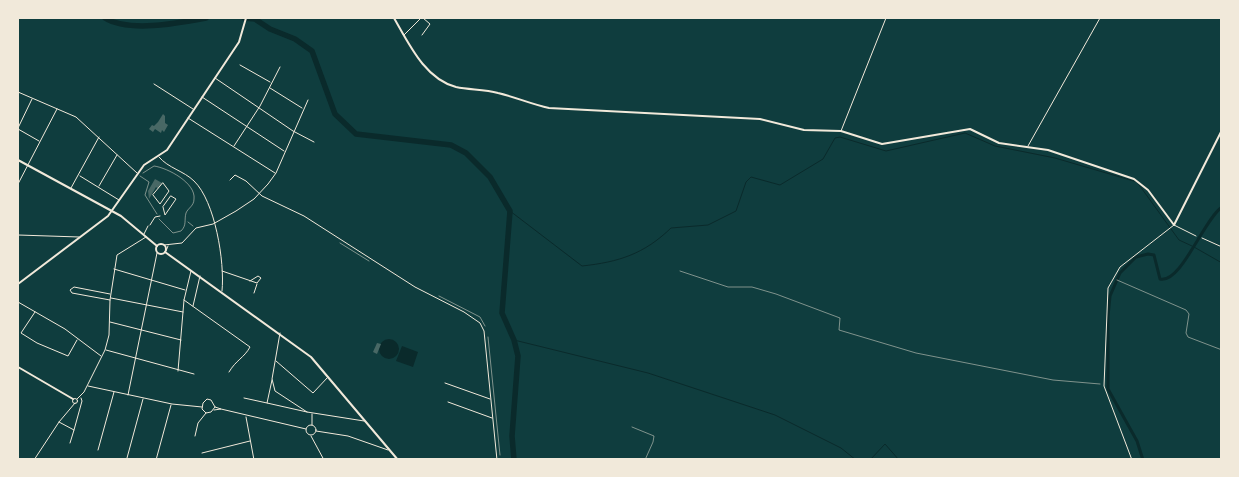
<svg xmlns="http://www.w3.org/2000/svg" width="1239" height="477" viewBox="0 0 1239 477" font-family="'DejaVu Sans',sans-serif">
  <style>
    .water { fill: #0a2a2b }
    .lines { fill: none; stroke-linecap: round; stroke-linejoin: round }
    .stream { stroke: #0a2a2b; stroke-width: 1 }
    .canal { stroke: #0a2a2b; stroke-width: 3 }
    .river { stroke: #0a2a2b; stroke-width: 5.5 }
    .building { fill: #486865 }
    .path { stroke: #f1e9da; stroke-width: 0.5 }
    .service { stroke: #f1e9da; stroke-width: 0.5 }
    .pedestrian { stroke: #f1e9da; stroke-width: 1 }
    .minor { stroke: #f1e9da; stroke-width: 1 }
    .tertiary { stroke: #f1e9da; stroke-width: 2 }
  </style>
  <rect width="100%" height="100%" fill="#0f3d3e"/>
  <!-- water -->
  <g class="water">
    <circle cx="389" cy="349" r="10"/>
    <path d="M402 346 418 352 413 367 396 361Z"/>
  </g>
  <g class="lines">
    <!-- stream -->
    <g class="stream">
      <path d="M510 211 582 266C619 262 644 254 671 228L708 225 736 211 746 182 751 177 780 185 823 159 835 138 840 137 886 151 965 133 995 146 1055 158 1137 182 1179 240 1192 246"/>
      <path d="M1194 247 1222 263"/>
      <path d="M514 340 648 373 775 415 841 448 856 460"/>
      <path d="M870 460 885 444 899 460"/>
    </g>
    <!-- canal -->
    <path class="canal" d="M1143 460 1137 441 1108 389V316L1110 296 1120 273 1136 257 1148 254 1154 255 1160 279C1181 284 1204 219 1222 207"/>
    <!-- river -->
    <g class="river">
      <path d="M105 18C129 33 179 23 206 18"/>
      <path d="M244 18 255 19 270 29 295 39 312 51 335 114 356 134 451 145 466 153 490 177 510 211 502 313 514 340 518 356 512 436 514 460"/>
    </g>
  </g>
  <!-- building -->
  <g class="building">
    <path d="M163 114 165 116V123L168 125 164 132 162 130 161 133 155 129 153 132 149 129 152 125 154 126 158 122Z"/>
    <path d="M155 179 162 183 158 189 156 187 149 199 148 191Z"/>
    <path d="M377 343 381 344 377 354 373 352Z"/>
  </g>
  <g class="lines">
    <!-- path -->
    <g class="path">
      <path d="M143 173 154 166C168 168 196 183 194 199 194 206 188 208 186 213 184 220 187 225 181 231L173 233 159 219"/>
      <path d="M140 176 149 182 145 195 157 214"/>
      <path d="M188 222 193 226"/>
      <path d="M340 243 369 261"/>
      <path d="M680 271 728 287H752L776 294 840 318 839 330 916 353 1053 380 1100 384"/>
      <path d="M1117 280 1186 310 1189 314 1186 333 1188 337 1222 350"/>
      <path d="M439 296 480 317 485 326"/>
      <path d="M488 337 500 455"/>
    </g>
    <!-- service -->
    <path class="service" d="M632 427 654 436 653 442 645 460"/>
    <!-- pedestrian -->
    <g class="pedestrian">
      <path d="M163 183 169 191 160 204 153 195Z"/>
      <path d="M171 196 176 199 165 215 163 207Z"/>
      <path d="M150 225 155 217 160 216"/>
    </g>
    <!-- minor -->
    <g class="minor">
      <path d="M404 35 421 18"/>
      <path d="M422 35 430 24 423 18"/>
      <path d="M240 65 270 82"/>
      <path d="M215 78 293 131 314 142"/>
      <path d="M154 84 193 109"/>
      <path d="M270 88 302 108"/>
      <path d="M18 92 76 117 137 173"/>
      <path d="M202 97 284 151"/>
      <path d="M188 118 275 173"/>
      <path d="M18 128 32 99"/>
      <path d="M18 129 39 141"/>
      <path d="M841 131 886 18"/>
      <path d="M234 146 260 106 280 67"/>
      <path d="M1028 146 1100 18"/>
      <path d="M159 157C168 168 184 171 194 181 215 201 225 262 222 291"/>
      <path d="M80 176 119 200"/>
      <path d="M230 180 235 175 246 181 262 196 304 216 415 287 464 312 480 323 484 331 497 460"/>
      <path d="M18 184 57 109"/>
      <path d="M99 186 117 155"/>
      <path d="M71 188 99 137"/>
      <path d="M144 234 148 226"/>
      <path d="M18 235 79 237"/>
      <path d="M1202 238 1222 247"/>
      <path d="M164 245 182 243 196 228 213 224 236 211 254 199 268 184 276 173 308 100"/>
      <path d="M166 251 168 246"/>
      <path d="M114 269 185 290"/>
      <path d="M222 271 257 283 261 278 258 276 250 281"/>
      <path d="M254 293 257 284"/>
      <path d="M111 298 183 312"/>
      <path d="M110 300 72 293 70 290 74 287 110 294"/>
      <path d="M184 300 250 347C244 358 236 360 229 372"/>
      <path d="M18 302 65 329 101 356"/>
      <path d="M193 306 200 276"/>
      <path d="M35 312 21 333 37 343 68 356 77 340"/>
      <path d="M110 322 181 340"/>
      <path d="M280 333 272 379 275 391 307 412 364 421"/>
      <path d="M106 350 194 374"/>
      <path d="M276 361 313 393 328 377"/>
      <path d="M178 371 184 300 191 271"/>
      <path d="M272 380 267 403 307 412"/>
      <path d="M445 383 490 399"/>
      <path d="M88 386 172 404 202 407"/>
      <path d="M128 395 157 253"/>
      <path d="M244 398 267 403"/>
      <circle cx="75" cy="401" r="2.5"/>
      <path d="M77 399 84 392 105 350 109 335 110 300 117 255 146 237"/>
      <path d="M448 402 492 418"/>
      <path d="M221 409 306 429"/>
      <path d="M214 410 221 409 215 407 211 400 207 399 203 403 202 409 206 413 211 412 215 407"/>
      <path d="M246 417 254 460"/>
      <path d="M59 422 74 430 70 443"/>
      <circle cx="311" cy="430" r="5"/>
      <path d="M312 425V414"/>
      <path d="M74 430 82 401 81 398"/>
      <path d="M316 431 348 436 388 450"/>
      <path d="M195 436 198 423 206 413"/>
      <path d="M311 436 324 460"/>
      <path d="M98 450 114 392"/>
      <path d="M202 453 250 441"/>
      <path d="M127 458 143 399"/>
      <path d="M34 460 59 422 75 403"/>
      <path d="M156 460 171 405"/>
      <path d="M1132 460 1104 386 1108 288 1120 267 1174 225 1196 236"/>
    </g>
    <!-- tertiary -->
    <g class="tertiary">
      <path d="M394 18C409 44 425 79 456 87 470 90 484 89 498 93 515 97 531 104 549 108L760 119 804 130 841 131 882 144 970 129 999 143 1048 150 1134 179 1148 190 1174 225 1222 130"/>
      <path d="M18 160 121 216 157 246"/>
      <circle cx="161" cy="249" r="5"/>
      <path d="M165 252 311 357 398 460"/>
      <path d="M18 284 108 216 144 165 167 150 239 42 246 18"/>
      <path d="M18 367 73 399"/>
    </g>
  </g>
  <!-- border -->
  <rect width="1239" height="477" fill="none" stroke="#f1e9da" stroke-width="38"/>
</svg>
